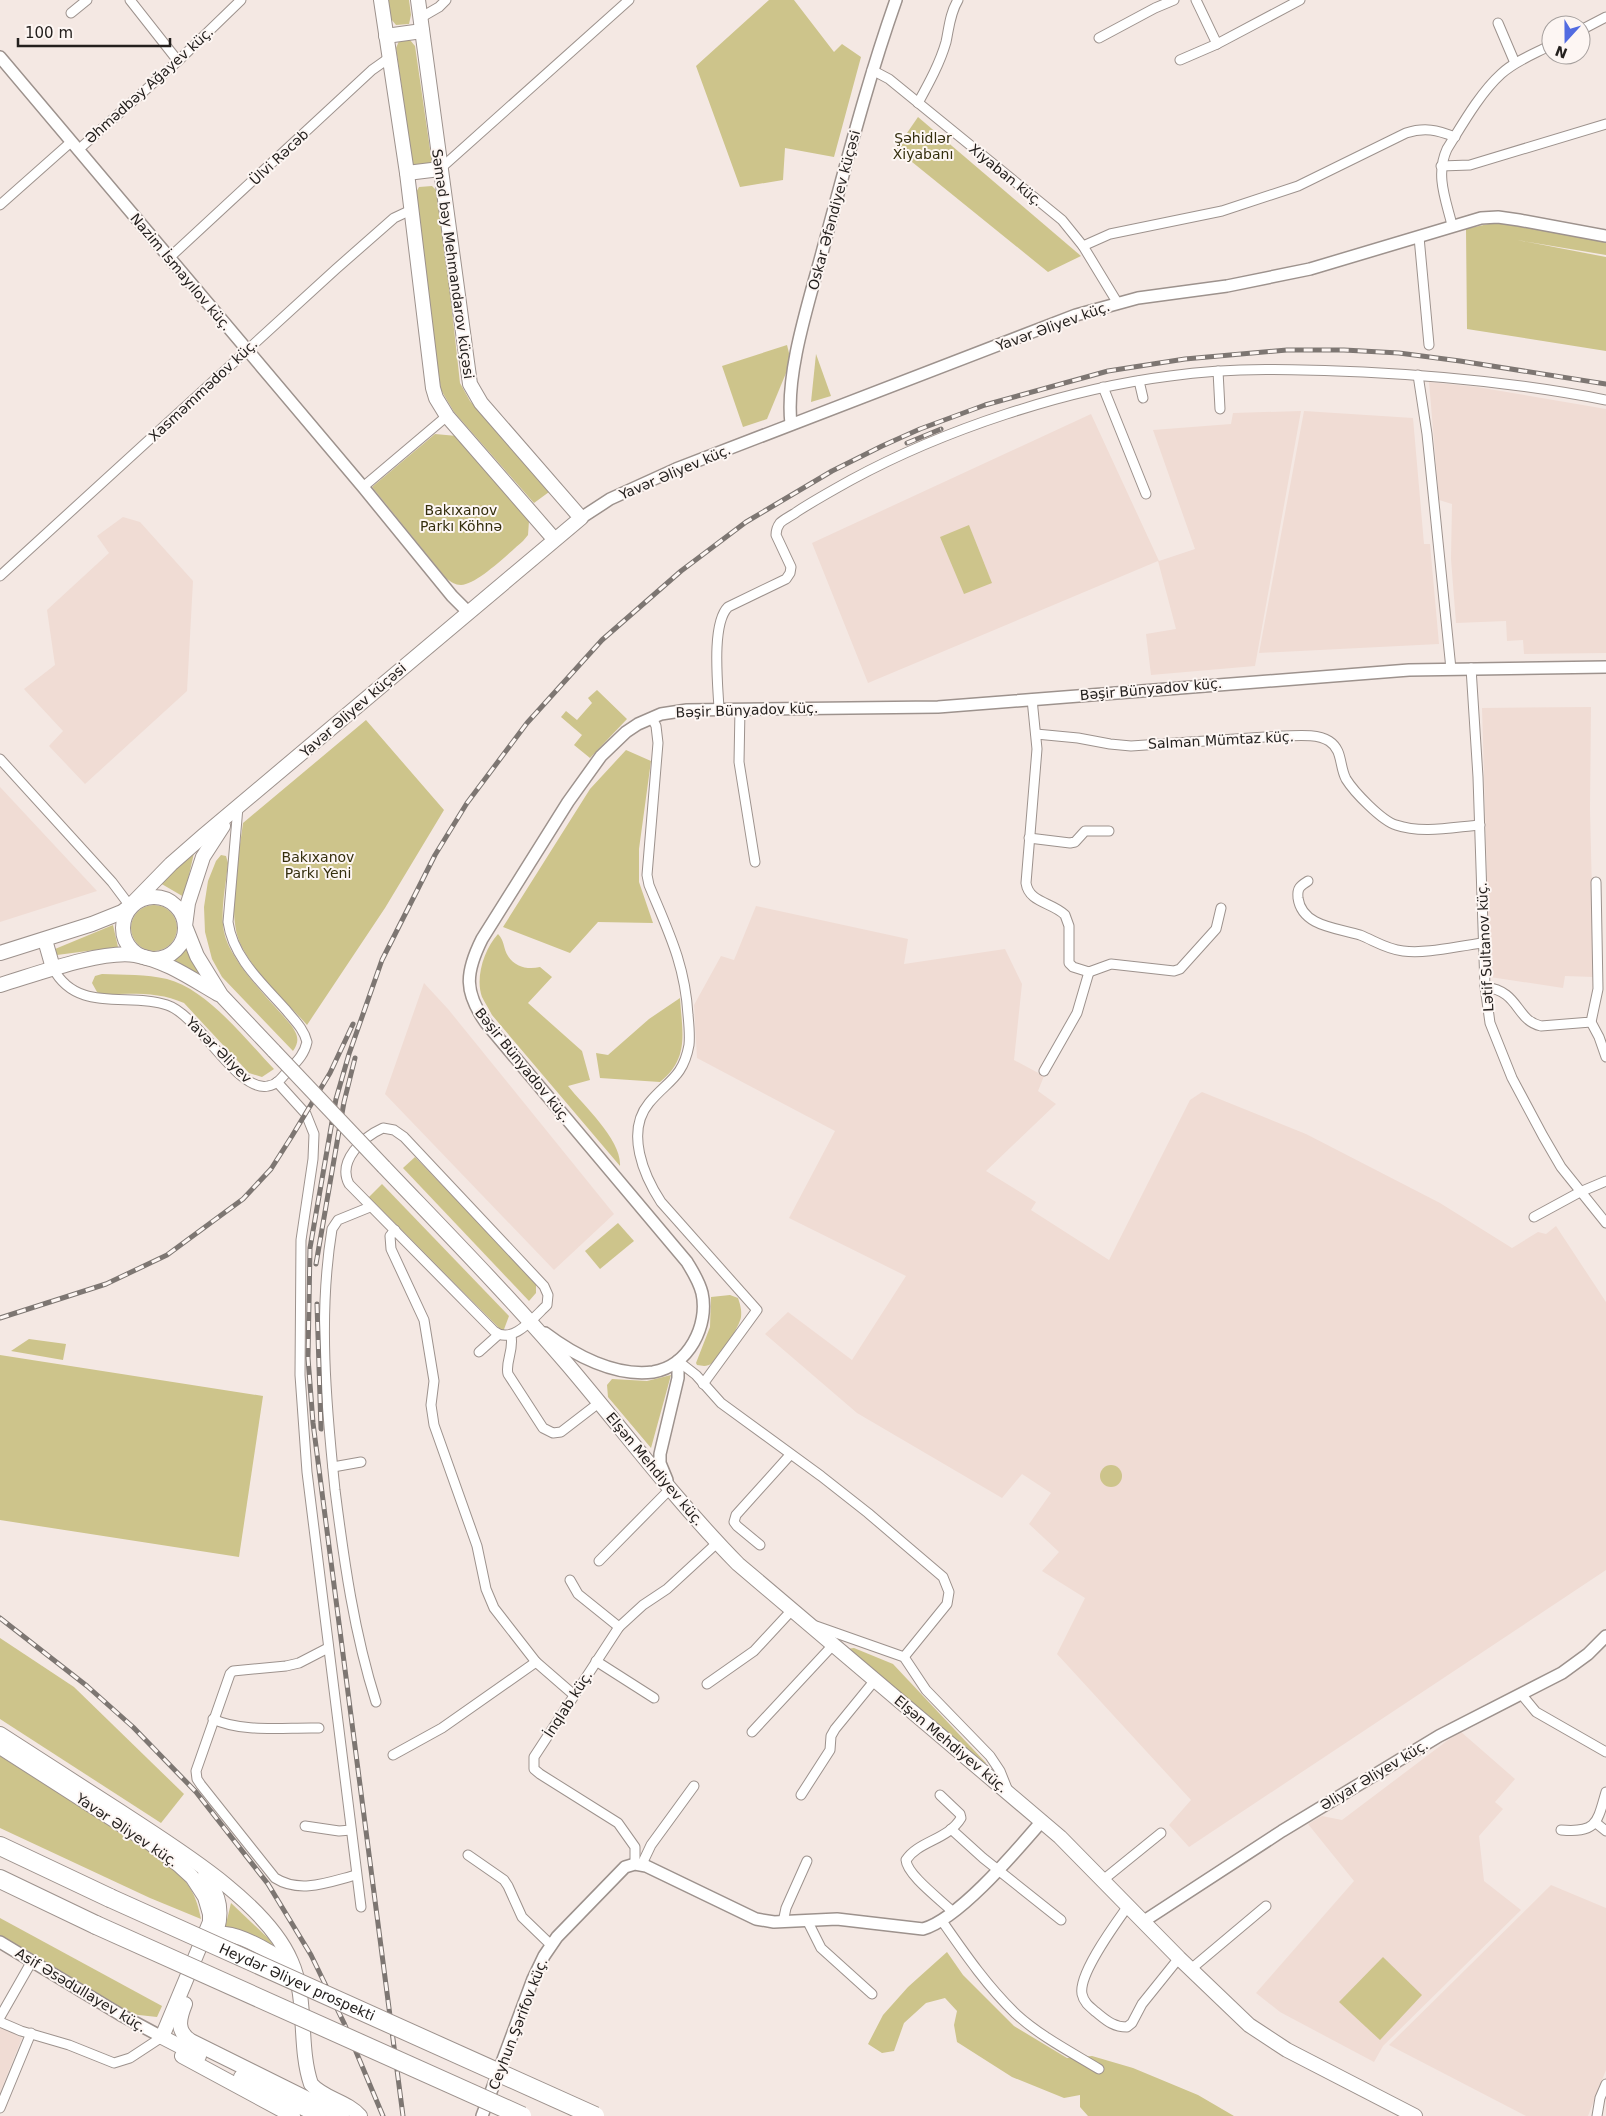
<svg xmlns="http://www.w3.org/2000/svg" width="1606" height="2116" viewBox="0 0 1606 2116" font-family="'DejaVu Sans',sans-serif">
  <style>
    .built { fill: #f0dcd4 }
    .green { fill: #cdc48b }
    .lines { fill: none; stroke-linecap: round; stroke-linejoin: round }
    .minor-casing { stroke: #9d928d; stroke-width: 11 }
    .tertiary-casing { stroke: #9d928d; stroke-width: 14 }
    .secondary-casing { stroke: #9d928d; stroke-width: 16 }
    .motorway-casing { stroke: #9d928d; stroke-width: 20 }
    .minor { stroke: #fff; stroke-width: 9 }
    .tertiary { stroke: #fff; stroke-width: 11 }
    .secondary { stroke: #fff; stroke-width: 14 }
    .motorway { stroke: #fff; stroke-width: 18 }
    .rail-casing { stroke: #7d7672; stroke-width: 5 }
    .rail { stroke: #fdf6f3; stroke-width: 3; stroke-dasharray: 9; stroke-linecap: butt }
    .secondary-bridge-casing { stroke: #9d928d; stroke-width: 16; stroke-linecap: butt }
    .motorway-bridge-casing { stroke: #9d928d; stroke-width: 20; stroke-linecap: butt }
    .secondary-bridge { stroke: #fff; stroke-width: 14 }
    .motorway-bridge { stroke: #fff; stroke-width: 18 }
    .labels { text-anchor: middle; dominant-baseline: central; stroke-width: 4; stroke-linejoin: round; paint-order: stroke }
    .street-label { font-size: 14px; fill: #24201e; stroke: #fdf6f3 }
    .park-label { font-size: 14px; fill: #342e0d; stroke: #fdf6f3 }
  </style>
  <rect width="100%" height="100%" fill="#f4e8e3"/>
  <!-- built -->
  <g class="built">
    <path d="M1429 382 1477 387 1606 409V653L1524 654 1523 640 1507 641 1506 621 1456 623 1451 559 1452 504 1439 500Z"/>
    <path d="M1301 411 1255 666 1151 675 1146 634 1176 629 1158 561 868 683 812 543 1091 414 1159 561 1195 549 1153 430 1231 424 1233 413Z"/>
    <path d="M1304 411 1413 418 1424 544H1430L1439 644 1259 653Z"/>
    <path d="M123 517 140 522 193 581 187 691 85 784 49 746 63 731 24 689 55 665 47 610 109 553 97 536Z"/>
    <path d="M1591 707 1590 809 1594 977 1565 976 1563 988 1490 977 1482 708Z"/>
    <path d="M0 787 97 891 0 922Z"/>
    <path d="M756 906 908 939 904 964 1005 949 1022 984 1014 1060 1044 1076 1038 1091 1056 1104 986 1171 1036 1202 1031 1210 1109 1260 1190 1100 1202 1092 1306 1134 1440 1203 1512 1248 1538 1232 1546 1234 1556 1226 1606 1302V1570L1189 1847 1169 1825 1191 1800 1057 1654 1085 1598 1042 1571 1059 1552 1029 1524 1051 1493 1022 1474 1002 1498 857 1413 765 1334 788 1312 852 1360 906 1276 789 1218 835 1131 697 1058 694 1005 721 956 734 960Z"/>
    <path d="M424 983 448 1009 614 1214 554 1270 385 1094Z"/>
    <path d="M1460 1731 1515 1779 1495 1802 1503 1809 1479 1836 1484 1881 1521 1910 1383 2046 1374 2062 1280 2012 1256 1993 1354 1881 1308 1824 1322 1816 1342 1820Z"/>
    <path d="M1551 1885 1606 1908V2070L1588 2116H1526L1389 2045Z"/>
    <path d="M0 2026 22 2038 0 2093Z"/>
  </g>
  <!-- green -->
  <g class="green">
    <path d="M388 0H409L411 15 409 24 396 25 391 19Z"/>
    <path d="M769 0H794L834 52 842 44 861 57 834 157 785 148 783 180 740 187 696 66Z"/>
    <path d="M404 40H410L415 46 432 163 413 166 396 48 399 41Z"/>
    <path d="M918 117 1081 256 1048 272 896 149Z"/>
    <path d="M432 186 439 193 460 383 470 401 549 492 534 503 454 412 441 390 414 196 419 187Z"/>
    <path d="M1511 223 1606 241V255L1517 240 1606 257V351L1467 329 1466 229 1488 224Z"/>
    <path d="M787 345 791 361 767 419 743 427 722 366Z"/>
    <path d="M816 354 831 396 811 402Z"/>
    <path d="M435 434 457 436 529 521 528 535 523 541C510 552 477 585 461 585 455 585 451 582 446 578L372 487Z"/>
    <path d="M969 525 992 583 964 594 940 537Z"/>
    <path d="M597 690 627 719 590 758 574 745 582 735 561 717 566 711 577 720 592 703 588 698Z"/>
    <path d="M366 720 444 810 385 908 307 1025C286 1001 255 974 241 945 226 916 239 856 243 823Z"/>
    <path d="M626 750 651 761 639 849V882L653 923 598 922 570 953 503 927 590 789Z"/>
    <path d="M194 853 184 897 160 883Z"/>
    <path d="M221 855 226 856 228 863C226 885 220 910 224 932 230 962 272 1002 291 1025 298 1035 300 1041 293 1051L222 977 212 959 205 932 204 907 208 881 216 861Z"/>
    <circle cx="154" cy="928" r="23"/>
    <path d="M113 925 118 947 57 955 55 949Z"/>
    <path d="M498 934C505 941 503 949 508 956 515 967 528 970 540 967L552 977 528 1003 582 1051 590 1080 568 1086C584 1106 622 1140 620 1166L492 1015C489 1009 485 1003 482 997 475 978 484 949 498 934Z"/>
    <path d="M186 949 208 983 172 961Z"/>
    <path d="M102 974C124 975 146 974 167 979 207 989 246 1040 274 1069L262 1077 249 1073 184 1003C158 991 130 994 101 994L97 992 92 983 95 976Z"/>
    <path d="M680 998C682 1032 690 1058 660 1082L600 1078 596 1053 608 1055 649 1019Z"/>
    <path d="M415 1157 536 1282V1293L529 1301 403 1168Z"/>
    <path d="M382 1184 509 1316 503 1332 369 1197Z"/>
    <path d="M618 1223 634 1241 600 1269 585 1251Z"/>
    <path d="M730 1295 738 1298C740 1304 742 1310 741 1317 740 1326 719 1358 712 1363 707 1367 703 1366 697 1365L696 1363 710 1327 711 1297Z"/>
    <path d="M29 1339 66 1344 63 1360 11 1351Z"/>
    <path d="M0 1355 263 1396 239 1557 0 1520Z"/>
    <path d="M671 1375 651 1448 608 1397 607 1385 612 1379 647 1381Z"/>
    <circle cx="1111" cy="1476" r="11"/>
    <path d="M0 1638 74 1687 184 1794 161 1823 0 1719Z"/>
    <path d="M854 1648 893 1664 986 1763 985 1764 846 1649Z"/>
    <path d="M0 1756 164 1859C186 1881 195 1888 201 1919L150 1898 0 1828Z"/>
    <path d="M231 1903 268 1938 276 1949 225 1928Z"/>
    <path d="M0 1918 162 2006 157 2017 130 2014 0 1935Z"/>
    <path d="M947 1952 963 1975 1014 2026 1067 2058 1092 2056 1133 2068 1198 2095 1234 2116H1088L1080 2107V2095L1064 2098 1012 2077 957 2042 954 2025 957 2011 945 1998 926 2003 904 2023 894 2051 882 2053 868 2044 883 2015 908 1987Z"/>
    <path d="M1383 1957 1422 1995 1380 2040 1339 2002Z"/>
  </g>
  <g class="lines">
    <!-- minor casing -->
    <g class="minor-casing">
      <g id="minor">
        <path d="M130 0 178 61"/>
        <path d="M1196 0 1217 44"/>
        <path d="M71 13 87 0"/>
        <path d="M420 18 439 7 446 0"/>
        <path d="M1498 23 1515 63"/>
        <path d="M1581 30 1606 17"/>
        <path d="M1099 38 1155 8 1174 0"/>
        <path d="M1180 60 1217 44 1300 0"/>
        <path d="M872 70 889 79 1062 220 1083 246 1117 302"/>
        <path d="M918 103C929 83 940 63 946 42 949 28 950 13 958 0"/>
        <path d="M78 150 178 61 241 0"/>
        <path d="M1441 166 1470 165 1606 124"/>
        <path d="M440 169 629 0"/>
        <path d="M0 205 71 142"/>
        <path d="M1452 225C1446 200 1435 175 1447 149 1462 125 1480 93 1501 74 1515 61 1534 54 1551 45"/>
        <path d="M1419 237 1429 345"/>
        <path d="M1083 246 1110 234 1222 211 1298 186 1406 133C1425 127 1437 130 1455 137"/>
        <path d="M169 258 372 70 389 58"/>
        <path d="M1218 371 1220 409"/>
        <path d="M1418 375 1427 434 1451 669"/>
        <path d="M1139 381 1143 398"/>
        <path d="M1103 387 1146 494"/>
        <path d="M363 487 447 416"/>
        <path d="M0 576 336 269 394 218 411 210"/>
        <path d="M1471 668 1478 777 1485 987 1490 1023 1512 1078 1543 1136 1561 1167 1606 1223"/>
        <path d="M1032 699 1037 749 1026 883C1029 903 1052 902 1065 915L1069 926V963L1073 967 1089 972 1111 964 1174 971 1180 969 1216 929 1221 908"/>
        <path d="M719 709C718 686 711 624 728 607L786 579 790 573 791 567 776 535C776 531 777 527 780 523 784 519 793 515 798 511 815 500 833 490 851 480 943 430 1066 389 1170 376 1234 367 1298 369 1363 372 1444 376 1526 384 1606 400"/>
        <path d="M740 709 739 762 755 862"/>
        <path d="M652 718 656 726 658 743 647 875 649 885C668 931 685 964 688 1015 689 1025 690 1035 689 1045 683 1078 667 1081 649 1103 625 1132 644 1176 661 1202L757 1310 703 1384"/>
        <path d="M1036 734 1078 738 1110 744 1131 746 1280 736C1295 736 1316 733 1329 741 1343 750 1339 766 1346 779 1354 792 1382 821 1396 825 1422 834 1454 827 1480 825"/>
        <path d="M0 759 112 882 130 906"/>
        <path d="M1029 838 1070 843 1075 842 1085 831H1109"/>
        <path d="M1308 881C1300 886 1297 888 1298 898 1302 927 1338 928 1360 935 1375 941 1386 949 1403 951 1428 954 1457 946 1483 943"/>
        <path d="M53 968C77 1014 129 992 167 1005 199 1015 237 1093 268 1086 276 1085 281 1079 286 1073 295 1063 304 1056 307 1042 304 1029 294 1020 286 1010 263 984 233 958 228 922L238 807"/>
        <path d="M1485 987C1520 991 1515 1020 1541 1026L1591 1022 1598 989 1596 882"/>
        <path d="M1591 1022 1599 1037 1606 1057"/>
        <path d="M1044 1071 1077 1013 1089 972"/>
        <path d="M277 1082 306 1114 314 1134 313 1159 301 1240 300 1375 307 1472 361 1907"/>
        <path d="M383 1128 394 1130 404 1137 544 1286 548 1295 547 1305C534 1317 512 1346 494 1331L349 1184C337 1161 363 1137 383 1128Z"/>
        <path d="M370 1207 338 1220 332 1229C318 1315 326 1403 335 1490 344 1561 354 1633 376 1702"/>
        <path d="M1534 1217 1580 1192 1606 1181"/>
        <path d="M395 1230 390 1236 391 1249 424 1320 434 1381 431 1405 434 1425 477 1546 486 1589 494 1608 536 1662 574 1695"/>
        <path d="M511 1336C514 1351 505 1362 508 1374L543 1428 553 1433 561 1432 600 1402"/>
        <path d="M479 1352 498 1335"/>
        <path d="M678 1361 696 1375 721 1403 821 1476 868 1513 943 1577 949 1592 947 1604 904 1657"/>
        <path d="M333 1467 361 1462"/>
        <path d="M760 1545 737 1526 734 1522 736 1515 790 1455"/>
        <path d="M599 1561 671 1488"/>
        <path d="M570 1580 578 1594 619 1627"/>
        <path d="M816 1626 904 1657 926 1690 990 1756 1000 1771 1008 1791"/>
        <path d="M328 1648 299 1663 286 1666 233 1671 230 1674 196 1771 197 1779 201 1785 275 1878C300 1894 329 1882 356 1875"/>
        <path d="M596 1661 654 1698"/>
        <path d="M707 1684 754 1651 792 1610"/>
        <path d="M1522 1695 1536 1712 1606 1752"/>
        <path d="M213 1719C242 1733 286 1727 319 1728"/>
        <path d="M752 1732 833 1645"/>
        <path d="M393 1755 442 1728 536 1662"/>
        <path d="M801 1795 830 1750 831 1736 835 1729 875 1680"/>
        <path d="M940 1795 960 1814 961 1818C948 1840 918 1841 906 1860 907 1875 941 1900 953 1912"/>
        <path d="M1596 1823 1606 1831"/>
        <path d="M305 1826 339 1831 351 1830"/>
        <path d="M951 1829 983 1858 1061 1920"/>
        <path d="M1561 1830C1597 1833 1597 1823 1606 1792"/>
        <path d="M468 1855 504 1880 508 1886 522 1917 551 1945"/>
        <path d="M635 1864V1847L618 1823 540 1774 534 1769V1757L619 1627 643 1605 667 1589 717 1543"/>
        <path d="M642 1864 651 1845 694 1786"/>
        <path d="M1103 1880 1161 1833"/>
        <path d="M1128 1906C1116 1923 1078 1974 1082 1994 1084 2003 1090 2007 1096 2012 1106 2020 1113 2027 1127 2027L1132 2023 1142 2004 1179 1958"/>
        <path d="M807 1920 821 1948 872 1994"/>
        <path d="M942 1921C965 1954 987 1986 1016 2014 1040 2036 1071 2052 1099 2069"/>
        <path d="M783 1922 786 1908 807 1861"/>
        <path d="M1191 1969 1266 1906"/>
        <path d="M0 2017 32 1961"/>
        <path d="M0 2022 21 2031 69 2045 114 2063 130 2058 162 2037"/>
        <path d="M0 2108 31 2033"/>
        <path d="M1597 2116 1600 2098 1606 2084"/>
      </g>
    </g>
    <!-- tertiary casing -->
    <g class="tertiary-casing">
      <g id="tertiary">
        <path d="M0 57 363 487 452 596 468 612"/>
        <path d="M791 424C785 372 810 299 823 249 846 165 867 82 896 0"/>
        <path d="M581 518 610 499 676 469 1076 315 1138 298 1227 286 1310 269 1481 218 1498 217 1519 220 1606 236"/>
        <path d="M545 1333C574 1355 615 1377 653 1372 689 1366 709 1325 702 1293 699 1281 693 1272 687 1262L486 1023C464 992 465 973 482 939L568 802 601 756 626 732 638 724 661 714 687 710 938 707 1409 670 1606 667"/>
        <path d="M667 1480 660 1463V1454L678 1378V1361"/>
        <path d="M1144 1921 1282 1831 1439 1736 1562 1673 1588 1654 1606 1636"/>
        <path d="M0 1942 121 2015 162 2037"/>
        <path d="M482 2116 533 1979 544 1956 557 1937 625 1867 635 1864 646 1866 756 1919 774 1922 837 1919 923 1929C959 1919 1016 1851 1042 1821"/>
      </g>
    </g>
    <!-- secondary casing -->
    <g class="secondary-casing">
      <g id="secondary">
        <path d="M381 0 407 173 433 388 436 398 447 416 554 539"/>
        <path d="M386 36 422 31"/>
        <path d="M407 173 440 169"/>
        <path d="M223 826 203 857 188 903 185 926 197 956 221 995 274 1051"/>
        <circle cx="154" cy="928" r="31"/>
        <path d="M45 940 53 968"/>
        <path d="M0 953 92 924 122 912 130 906 171 864 203 836 581 518 481 403 470 384 418 0"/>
        <path d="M0 985C34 975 100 950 135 955 165 960 192 979 218 994"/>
        <path d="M384 1167C446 1232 509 1296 568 1365 624 1431 677 1502 738 1564L1060 1837 1179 1958 1249 2025 1287 2050 1415 2116"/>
        <path d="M0 1734C40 1760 81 1786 121 1812 174 1847 266 1902 291 1961 308 1999 298 2046 311 2084 324 2099 347 2101 360 2116"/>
        <path d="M0 1747 150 1843 180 1866 192 1877 205 1897 210 1914V1922L162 2037"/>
        <path d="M205 1875C220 1895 224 1914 214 1938"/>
        <path d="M209 1938C214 1936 219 1934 225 1934 244 1936 279 1955 292 1969"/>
        <path d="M185 2004C179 2019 176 2031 191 2041L342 2116"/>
        <path d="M162 2037 199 2056"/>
        <path d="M182 2056 293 2116"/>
        <path d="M241 2077 319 2116"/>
      </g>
    </g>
    <!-- motorway casing -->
    <g class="motorway-casing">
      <g id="motorway">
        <path d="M0 1846 110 1898"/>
        <path d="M0 1879 96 1925"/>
      </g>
    </g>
    <!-- minor -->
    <use href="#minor" class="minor"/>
    <!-- tertiary -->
    <use href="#tertiary" class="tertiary"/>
    <!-- secondary -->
    <use href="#secondary" class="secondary"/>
    <!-- motorway -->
    <use href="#motorway" class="motorway"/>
    <!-- rail casing -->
    <g class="rail-casing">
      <g id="rail">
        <path d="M907 443 941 429"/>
        <path d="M316 1264 344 1102 355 1058"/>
        <path d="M317 1304 321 1429"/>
        <path d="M0 1318 106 1284 167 1255 243 1199 271 1169 292 1136 330 1073 353 1024"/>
        <path d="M0 1618 87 1686 133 1727 196 1792 268 1884 311 1955 344 2023 383 2116"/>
        <path d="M403 2116 313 1423 308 1358 310 1248 336 1099 349 1054 382 960 435 855 467 803 527 723 602 640 681 571 746 522 832 471 882 446 920 429 985 405 1108 371 1185 359 1287 350H1344L1399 353 1460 361 1606 384"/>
      </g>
    </g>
    <!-- rail -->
    <use href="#rail" class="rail"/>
    <!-- secondary-bridge casing -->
    <g class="secondary-bridge-casing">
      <path id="secondary-bridge" d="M274 1051 384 1167"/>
    </g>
    <!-- motorway-bridge casing -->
    <g class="motorway-bridge-casing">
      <g id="motorway-bridge">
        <path id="s1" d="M110 1898 595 2116"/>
        <path d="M96 1925 522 2116"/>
      </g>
    </g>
    <!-- secondary-bridge -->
    <use href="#secondary-bridge" class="secondary-bridge"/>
    <!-- motorway-bridge -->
    <use href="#motorway-bridge" class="motorway-bridge"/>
  </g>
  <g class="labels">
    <!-- street labels -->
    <g class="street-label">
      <text transform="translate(149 85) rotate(-42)">Əhmədbəy Ağayev küç.</text>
      <text transform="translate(279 157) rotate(-43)">Ülvi Rəcəb</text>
      <text transform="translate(1006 175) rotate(39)">Xiyaban küç.</text>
      <text transform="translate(834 210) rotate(-75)">Oskar Əfəndiyev küçəsi</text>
      <text transform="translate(453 264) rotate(82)">Səməd bəy Mehmandarov küçəsi</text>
      <text transform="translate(181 272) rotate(50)">Nazim İsmayılov küç.</text>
      <text transform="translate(1053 326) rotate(-20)">Yavər Əliyev küç.</text>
      <text transform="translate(203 390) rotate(-43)">Xasməmmədov küç.</text>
      <text transform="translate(675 472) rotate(-23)">Yavər Əliyev küç.</text>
      <text transform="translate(1151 689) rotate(-5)">Bəşir Bünyadov küç.</text>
      <text transform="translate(353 710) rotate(-41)">Yavər Əliyev küçəsi</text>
      <text transform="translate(747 710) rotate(-2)">Bəşir Bünyadov küç.</text>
      <text transform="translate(1221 740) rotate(-3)">Salman Mümtaz küç.</text>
      <text transform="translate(1485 947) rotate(-93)">Lətif Sultanov küç.</text>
      <text transform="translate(219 1050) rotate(45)">Yavər Əliyev</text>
      <text transform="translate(523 1065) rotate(51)">Bəşir Bünyadov küç.</text>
      <text transform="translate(655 1469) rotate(50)">Elşən Mehdiyev küç.</text>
      <text transform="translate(568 1704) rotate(-57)">İnqlab küç.</text>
      <text transform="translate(951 1744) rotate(40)">Elşən Mehdiyev küç.</text>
      <text transform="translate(1374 1775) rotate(-31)">Əliyar Əliyev küç.</text>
      <text transform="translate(127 1830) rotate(34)">Yavər Əliyev küç.</text>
      <text stroke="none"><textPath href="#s1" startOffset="205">Heydər Əliyev prospekti</textPath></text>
      <text transform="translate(81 1990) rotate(31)">Asif Əsədullayev küç.</text>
      <text transform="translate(518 2024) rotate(-69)">Ceyhun Şərifov küç.</text>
    </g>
    <!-- park labels -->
    <g class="park-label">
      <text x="923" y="138">Şəhidlər<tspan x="923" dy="16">Xiyabanı</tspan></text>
      <text x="461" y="510">Bakıxanov<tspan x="461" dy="16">Parkı Köhnə</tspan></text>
      <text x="318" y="857">Bakıxanov<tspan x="318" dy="16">Parkı Yeni</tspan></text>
    </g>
  </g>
  <!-- north arrow -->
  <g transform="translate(1566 40) rotate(201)"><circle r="24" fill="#fdf6f3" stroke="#a6a09e"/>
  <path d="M0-4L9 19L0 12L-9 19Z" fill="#526be1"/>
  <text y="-8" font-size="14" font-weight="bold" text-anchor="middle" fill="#24201e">N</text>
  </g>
  <!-- scale -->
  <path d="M18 38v8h152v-8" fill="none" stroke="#24201e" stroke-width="2.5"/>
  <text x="25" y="38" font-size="15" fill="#24201e" stroke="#fdf6f3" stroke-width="4" paint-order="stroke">100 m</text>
</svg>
